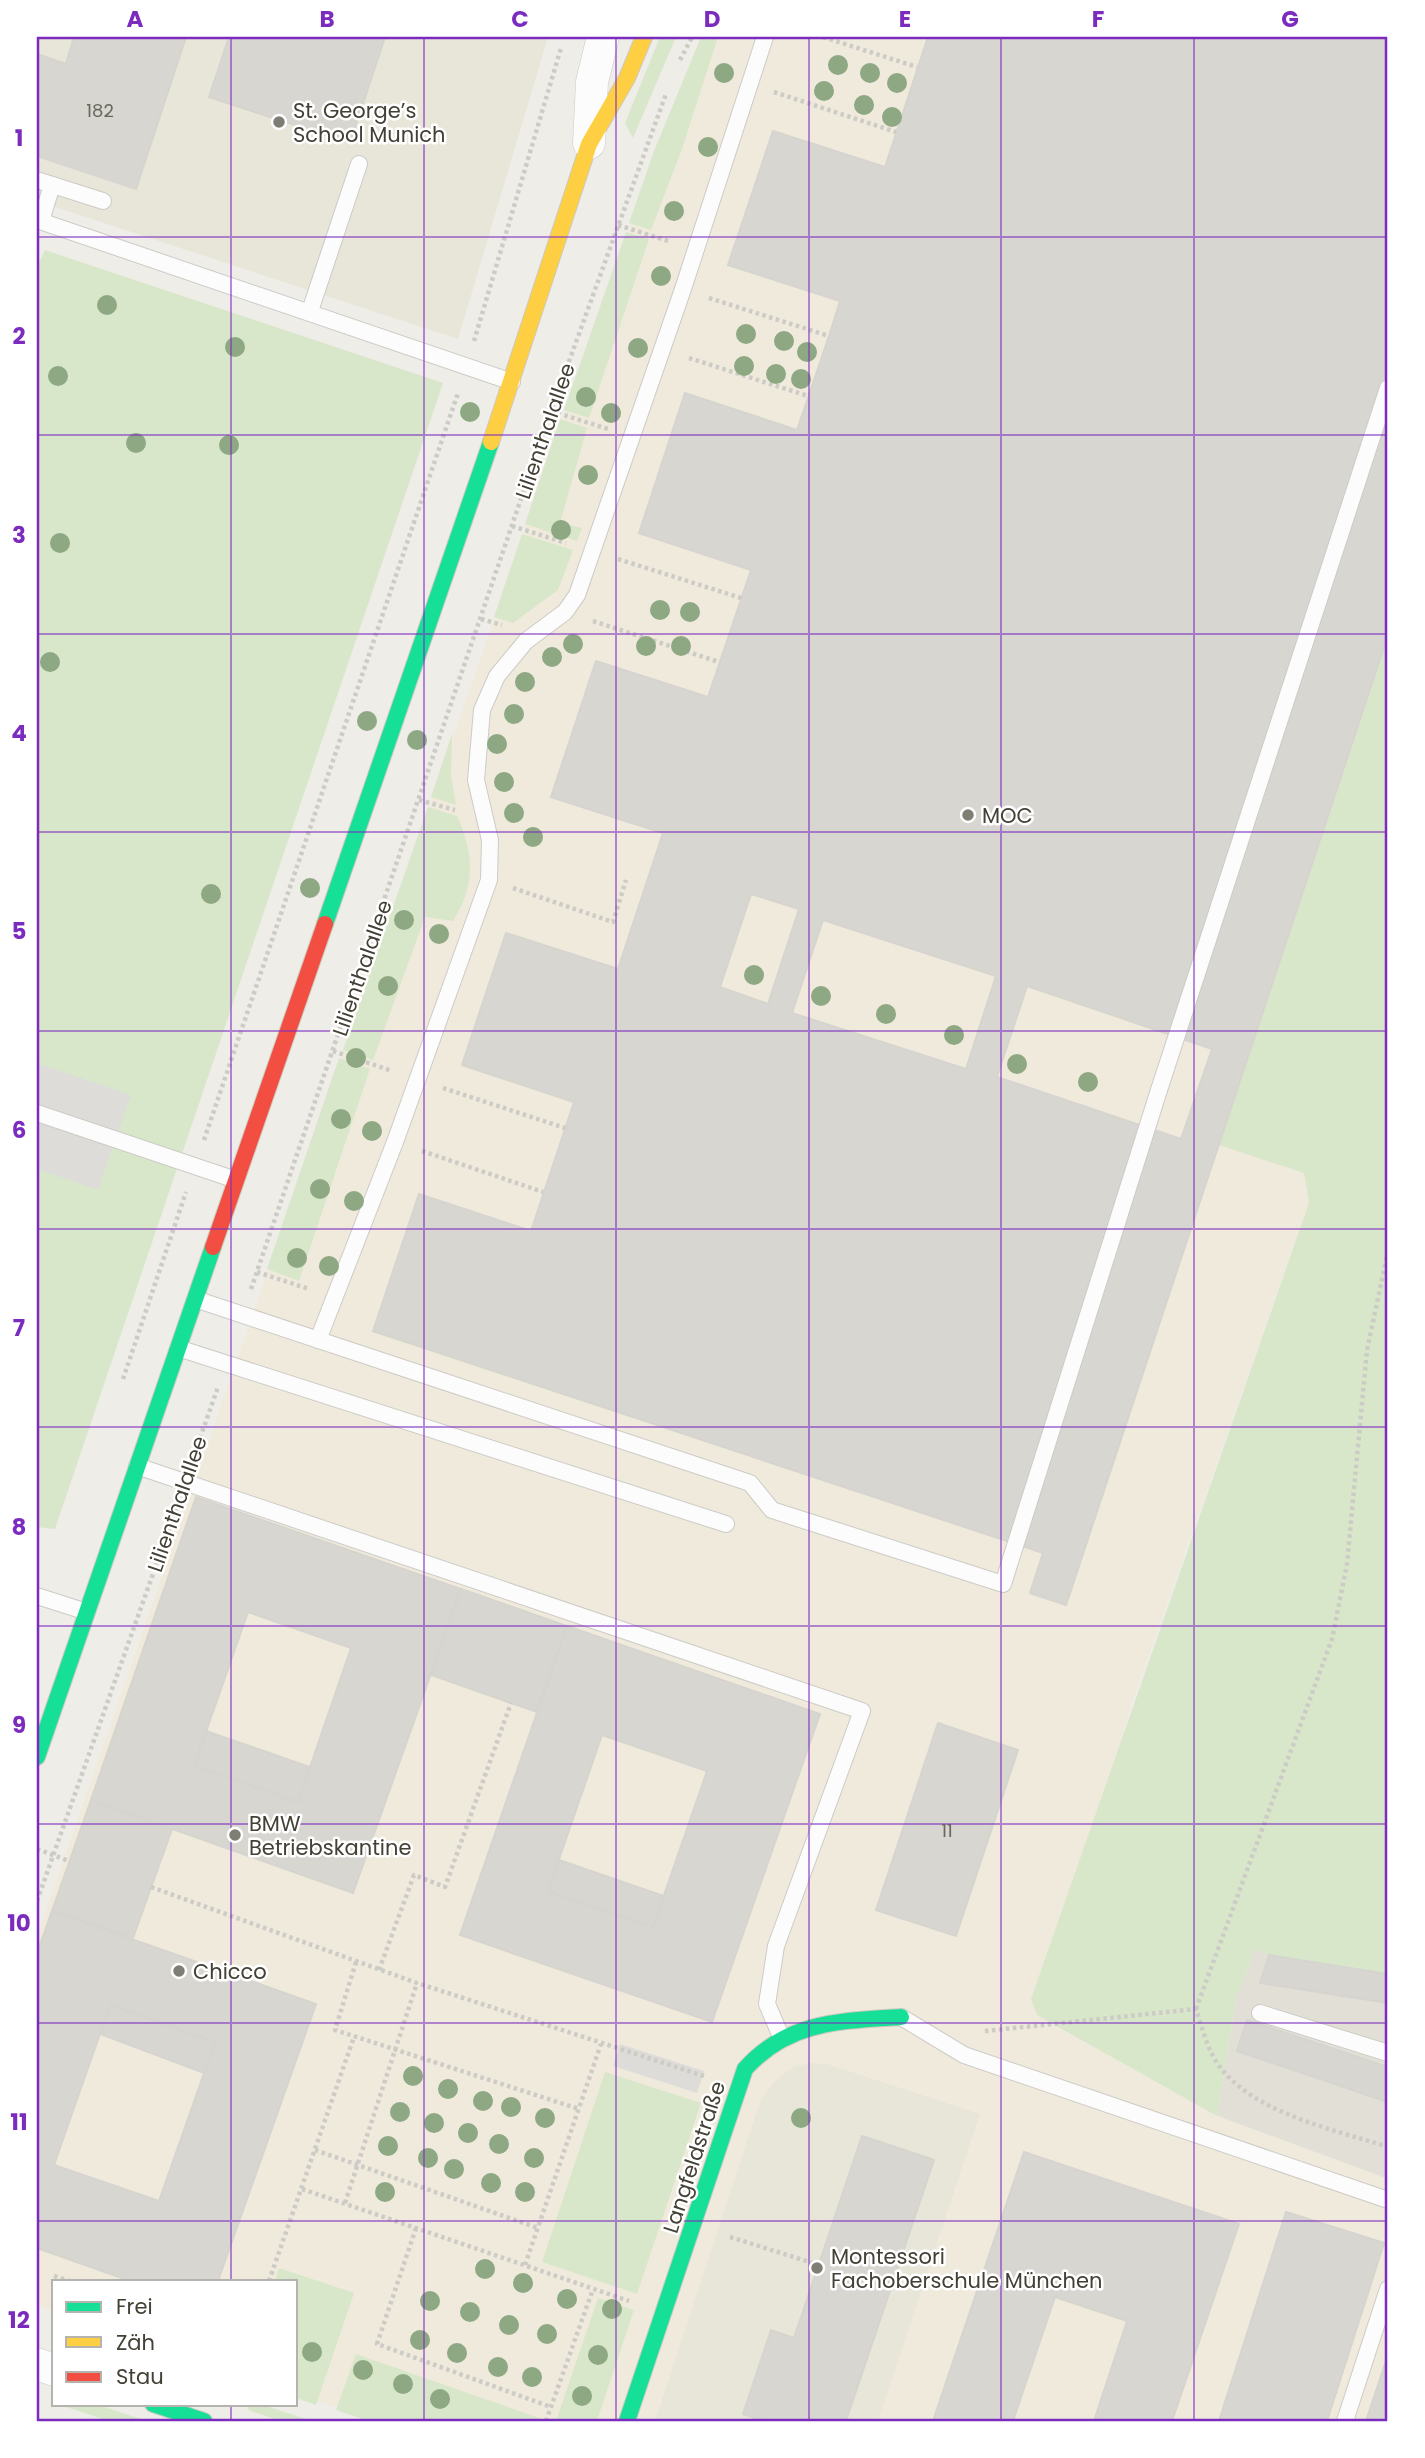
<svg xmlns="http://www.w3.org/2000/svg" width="1425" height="2458" viewBox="0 0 1425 2458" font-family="Poppins,sans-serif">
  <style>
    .residential { fill: #e2e0d6 }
    .commercial { fill: #f0eadc }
    .education { fill: #e8e6d8 }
    .green { fill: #d8e7ca }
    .parking { fill: #dddcd8 }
    .building { fill: #d8d6d1; stroke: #d6d4ce; stroke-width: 2; fill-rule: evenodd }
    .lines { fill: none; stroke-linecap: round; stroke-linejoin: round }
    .lane-casing { stroke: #cccbc6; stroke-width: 18 }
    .street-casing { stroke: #cccbc6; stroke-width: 33 }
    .fast-casing { stroke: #cccabf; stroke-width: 18 }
    .slow-casing { stroke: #cccabf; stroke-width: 18 }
    .jam-casing { stroke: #cccabf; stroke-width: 18 }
    .path { stroke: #cccbc6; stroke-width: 4.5; stroke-dasharray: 3.5 3.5; stroke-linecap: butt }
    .lane { stroke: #fcfcfc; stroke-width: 16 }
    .street { stroke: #fcfcfc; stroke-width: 32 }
    .fast { stroke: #16e098; stroke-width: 16 }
    .slow { stroke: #ffcf43; stroke-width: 16 }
    .jam { stroke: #f24e42; stroke-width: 16 }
    .tree { fill: #8da882 }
    .grid { fill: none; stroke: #7b2cbf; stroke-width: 2; stroke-opacity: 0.55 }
    .poi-dot { fill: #7f7d74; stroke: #fff; stroke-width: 2.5 }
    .labels { text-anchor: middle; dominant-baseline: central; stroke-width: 5; stroke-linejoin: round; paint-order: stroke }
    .number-label { font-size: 18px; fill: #69665d }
    .poi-label { font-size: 21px; fill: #434035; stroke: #fff; text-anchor: start }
    .street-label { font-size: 21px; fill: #434035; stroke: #fff }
    .neatline { fill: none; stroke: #7b2cbf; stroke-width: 2.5 }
    .grid-label { font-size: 23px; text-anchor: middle; font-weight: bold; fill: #7b2cbf }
  </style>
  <rect width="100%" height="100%" fill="#eeede8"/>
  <!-- residential -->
  <path class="residential" d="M1388 1582V2179L1217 2116 1236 1999 1300 1840Z"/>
  <!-- commercial -->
  <path class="commercial" d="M705 37H1388V635L1219 1144 1304 1173 1309 1203 1134 1697 1037 2015 1217 2116 1388 2179V2421H377L296 2394V2281H54V2311L37 2305V1937L630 227Z"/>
  <!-- education -->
  <g class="education">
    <path d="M37 37H548L458 339 37 201Z"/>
    <path d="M811 2063 827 2064 980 2114 878 2421H655L761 2099 777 2079 793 2067Z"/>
  </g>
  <!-- green -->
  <g class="green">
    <path d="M660 37H676L633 138 625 123Z"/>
    <path d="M701 37H718L682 149 651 230 629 223 654 151Z"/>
    <path d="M626 232 649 239 589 418 564 410Z"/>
    <path d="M45 250 443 383 55 1529 37 1527V267Z"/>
    <path d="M560 419 587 428 560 523 582 528 577 541 525 524Z"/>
    <path d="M522 534 573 550 558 590 513 623 494 617Z"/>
    <path d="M1388 635V1974L1269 1955 1256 1949 1236 1999 1217 2116 1037 2015 1031 1999 1309 1203 1304 1173 1219 1145Z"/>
    <path d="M452 734 451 775 456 805 431 797Z"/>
    <path d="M428 807 457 816C474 853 476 885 453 921L425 917 373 1060 343 1050Z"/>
    <path d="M339 1058 370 1069 299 1281 267 1269Z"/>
    <path d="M605 2072 701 2103 637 2294 542 2262Z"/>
    <path d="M279 2268 354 2293 316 2405 296 2398V2281H275Z"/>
    <path d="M598 2298 634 2310 597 2421H556Z"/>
    <path d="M356 2354 542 2419 541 2421H368L336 2410Z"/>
    <path d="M57 2404H95L147 2421H109Z"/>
    <path d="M250 2404H260L312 2421H281L248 2410Z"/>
  </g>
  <!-- parking -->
  <g class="parking">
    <path d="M37 1063 131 1095 98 1190 37 1169Z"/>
    <path d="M620 2044 704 2071 697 2093 613 2066Z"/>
  </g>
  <!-- building -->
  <g class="building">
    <path d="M74 37H186L136 189 37 156V54L66 64Z"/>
    <path d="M229 37H385L350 143 209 97Z"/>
    <path d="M928 37H1388V635L1066 1605 1030 1593 1043 1553 373 1331 419 1194 531 1231 574 1102 462 1065 506 933 618 969 663 833 551 797 596 661 708 697 751 570 639 533 685 393 797 430 829 336 840 301 728 265 773 131 885 167ZM751 894 799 909 768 1004 720 987ZM823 920 996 976 966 1069 792 1013ZM1027 986 1212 1049 1181 1139 997 1077Z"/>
    <path d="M196 1497 461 1589 353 1893 91 1800ZM248 1612 351 1648 298 1802 194 1766Z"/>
    <path d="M461 1589 567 1626 537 1712 431 1675Z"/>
    <path d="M567 1626 820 1714 712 2022 460 1935ZM602 1735 707 1771 653 1927 548 1891Z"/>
    <path d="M938 1723 1018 1750 956 1936 876 1910Z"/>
    <path d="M206 1731 310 1767 298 1802 194 1766Z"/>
    <path d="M91 1800 172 1829 133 1938 52 1911Z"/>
    <path d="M559 1860 664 1896 653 1927 548 1891Z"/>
    <path d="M52 1911 316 2004 218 2281H130L37 2248V1953ZM110 2005 215 2042 159 2201 54 2165Z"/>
    <path d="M1269 1955 1388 1974V2003L1260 1983Z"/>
    <path d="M110 2005 215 2042 204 2073 100 2034Z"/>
    <path d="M1247 2020 1388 2067V2102L1237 2051Z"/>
    <path d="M862 2136 934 2160 846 2421H764L743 2414 771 2330 794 2338Z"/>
    <path d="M1024 2152 1239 2224 1172 2421H1094L1127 2321 1055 2297 1013 2421H933Z"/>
    <path d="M1286 2212 1384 2243 1327 2421H1219Z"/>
    <path d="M1388 2355V2421H1366Z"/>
  </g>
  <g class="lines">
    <!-- lane casing -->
    <g class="lane-casing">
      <g id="lane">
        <path d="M37 180 103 201"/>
        <path d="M37 220 512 382"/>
        <path d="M41 221 52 185"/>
        <path d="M310 311 359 164"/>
        <path d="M37 1113 236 1180"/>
        <path d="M195 1299 750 1483 772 1510 1003 1584 1159 1090 1388 388"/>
        <path d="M318 1340 395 1142 489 880 490 840 476 780 482 710 497 676 526 641 565 612 577 595 683 289 765 37"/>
        <path d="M178 1348 726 1524"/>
        <path d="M137 1466 862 1711 776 1946 767 2004 782 2039"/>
        <path d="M37 1596 87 1612"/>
        <path d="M1260 2013 1388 2053"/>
        <path d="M901 2017 964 2055 1388 2200"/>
        <path d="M1345 2421 1388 2289"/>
      </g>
    </g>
    <!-- street casing -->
    <g class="street-casing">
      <g id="street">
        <path d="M589 143 592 82 603 37"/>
        <path d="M37 2364 54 2370"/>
      </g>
    </g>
    <!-- fast casing -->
    <g class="fast-casing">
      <g id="fast">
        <path d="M325 924 491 442"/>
        <path d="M37 1757 213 1247"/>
        <path d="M153 2404 204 2421"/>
        <path d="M627 2421 745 2069C788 2021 840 2021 901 2017"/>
      </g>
    </g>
    <!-- slow casing -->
    <g class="slow-casing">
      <path id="slow" d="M491 442 589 144 627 78 644 37"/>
    </g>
    <!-- jam casing -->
    <g class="jam-casing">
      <path id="jam" d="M213 1247 325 924"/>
    </g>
    <!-- path -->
    <g class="path">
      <path d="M823 37 917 67"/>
      <path d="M680 60 692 37"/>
      <path d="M774 92 896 132"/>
      <path d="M618 225 671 242"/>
      <path d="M709 298 829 336"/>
      <path d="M474 341 561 48"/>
      <path d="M689 358 808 396"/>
      <path d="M551 411 608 429"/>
      <path d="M512 526 566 543"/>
      <path d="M618 559 741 598"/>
      <path d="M481 619 502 625"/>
      <path d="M593 621 719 662"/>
      <path d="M419 800 455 810"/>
      <path d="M513 888 613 922 626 880"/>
      <path d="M333 1051 392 1071"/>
      <path d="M443 1088 565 1128"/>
      <path d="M204 1140 458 393"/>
      <path d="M422 1151 543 1192"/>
      <path d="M257 1272 309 1289"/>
      <path d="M251 1289 551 411 666 94"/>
      <path d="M123 1379 186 1192"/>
      <path d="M193 1458 218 1387"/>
      <path d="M37 1849 69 1861"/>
      <path d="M151 1887 417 1983 704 2076"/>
      <path d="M37 1901 177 1506"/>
      <path d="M356 1962 335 2030 579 2109"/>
      <path d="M379 1970 414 1875 445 1887 511 1703"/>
      <path d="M1196 2009 1332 1639 1347 1564 1367 1350 1388 1251"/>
      <path d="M985 2031 1196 2009C1201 2024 1205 2040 1212 2054 1240 2111 1333 2129 1388 2147"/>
      <path d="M315 2150 538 2228"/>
      <path d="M302 2189 629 2301"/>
      <path d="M345 2203 417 1983"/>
      <path d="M416 2228 377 2344 551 2407"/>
      <path d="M730 2237 819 2265"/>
      <path d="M525 2265 601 2044"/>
      <path d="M54 2276 69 2281"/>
      <path d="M269 2281 354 2037"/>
      <path d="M546 2421 593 2289"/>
    </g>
    <!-- lane -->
    <use href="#lane" class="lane"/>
    <!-- street -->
    <use href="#street" class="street"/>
    <!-- fast -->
    <use href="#fast" class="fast"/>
    <!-- slow -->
    <use href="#slow" class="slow"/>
    <!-- jam -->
    <use href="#jam" class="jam"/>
  </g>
  <!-- trees -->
  <g class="tree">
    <circle cx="838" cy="65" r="10"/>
    <circle cx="724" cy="73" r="10"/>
    <circle cx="870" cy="73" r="10"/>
    <circle cx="897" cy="83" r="10"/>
    <circle cx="824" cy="91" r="10"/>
    <circle cx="864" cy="105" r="10"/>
    <circle cx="892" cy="117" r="10"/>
    <circle cx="708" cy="147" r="10"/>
    <circle cx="674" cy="211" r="10"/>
    <circle cx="661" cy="276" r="10"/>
    <circle cx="107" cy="305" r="10"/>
    <circle cx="746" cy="334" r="10"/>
    <circle cx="784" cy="341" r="10"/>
    <circle cx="235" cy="347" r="10"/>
    <circle cx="638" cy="348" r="10"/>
    <circle cx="807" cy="352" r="10"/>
    <circle cx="744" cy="366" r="10"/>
    <circle cx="776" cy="374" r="10"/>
    <circle cx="58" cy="376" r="10"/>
    <circle cx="801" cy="379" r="10"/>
    <circle cx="586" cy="397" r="10"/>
    <circle cx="470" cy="412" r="10"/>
    <circle cx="611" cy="413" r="10"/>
    <circle cx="136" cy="443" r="10"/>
    <circle cx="229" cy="445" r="10"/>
    <circle cx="588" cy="475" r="10"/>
    <circle cx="561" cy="530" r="10"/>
    <circle cx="60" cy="543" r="10"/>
    <circle cx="660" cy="610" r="10"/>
    <circle cx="690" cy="612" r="10"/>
    <circle cx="573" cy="644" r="10"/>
    <circle cx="646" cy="646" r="10"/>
    <circle cx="681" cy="646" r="10"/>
    <circle cx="552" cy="657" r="10"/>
    <circle cx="50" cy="662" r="10"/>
    <circle cx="525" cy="682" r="10"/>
    <circle cx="514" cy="714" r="10"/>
    <circle cx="367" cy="721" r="10"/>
    <circle cx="417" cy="740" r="10"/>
    <circle cx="497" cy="744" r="10"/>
    <circle cx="504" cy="782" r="10"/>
    <circle cx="514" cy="813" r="10"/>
    <circle cx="533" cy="837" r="10"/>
    <circle cx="310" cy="888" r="10"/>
    <circle cx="211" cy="894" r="10"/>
    <circle cx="404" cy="920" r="10"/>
    <circle cx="439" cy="934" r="10"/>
    <circle cx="754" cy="975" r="10"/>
    <circle cx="388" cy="986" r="10"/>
    <circle cx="821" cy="996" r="10"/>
    <circle cx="886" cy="1014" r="10"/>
    <circle cx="954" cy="1035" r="10"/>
    <circle cx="356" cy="1058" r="10"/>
    <circle cx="1017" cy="1064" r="10"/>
    <circle cx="1088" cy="1082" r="10"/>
    <circle cx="341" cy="1119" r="10"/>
    <circle cx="372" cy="1131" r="10"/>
    <circle cx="320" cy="1189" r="10"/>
    <circle cx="354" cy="1201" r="10"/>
    <circle cx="297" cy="1258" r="10"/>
    <circle cx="329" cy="1266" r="10"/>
    <circle cx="413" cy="2076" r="10"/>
    <circle cx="448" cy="2089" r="10"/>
    <circle cx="483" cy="2101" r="10"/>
    <circle cx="511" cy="2107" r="10"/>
    <circle cx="400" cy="2112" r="10"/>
    <circle cx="545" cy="2118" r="10"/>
    <circle cx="801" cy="2118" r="10"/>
    <circle cx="434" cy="2123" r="10"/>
    <circle cx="468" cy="2133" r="10"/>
    <circle cx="499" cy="2144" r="10"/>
    <circle cx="388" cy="2146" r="10"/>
    <circle cx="428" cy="2158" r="10"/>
    <circle cx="534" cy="2158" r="10"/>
    <circle cx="454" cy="2169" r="10"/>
    <circle cx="491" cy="2183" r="10"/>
    <circle cx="385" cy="2192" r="10"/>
    <circle cx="525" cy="2192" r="10"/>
    <circle cx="485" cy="2269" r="10"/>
    <circle cx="523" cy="2283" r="10"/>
    <circle cx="567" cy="2299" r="10"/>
    <circle cx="430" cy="2301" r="10"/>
    <circle cx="612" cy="2309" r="10"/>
    <circle cx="470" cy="2312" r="10"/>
    <circle cx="509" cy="2325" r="10"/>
    <circle cx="547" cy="2334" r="10"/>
    <circle cx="420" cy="2340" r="10"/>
    <circle cx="312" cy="2352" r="10"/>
    <circle cx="457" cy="2353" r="10"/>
    <circle cx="598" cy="2355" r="10"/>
    <circle cx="498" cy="2367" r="10"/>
    <circle cx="363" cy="2370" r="10"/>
    <circle cx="532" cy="2377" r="10"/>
    <circle cx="403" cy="2384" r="10"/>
    <circle cx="582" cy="2396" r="10"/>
    <circle cx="440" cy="2399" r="10"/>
  </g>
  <!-- grid -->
  <path class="grid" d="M231 37V2281M424 37V2421M616 37V2421M809 37V2421M1001 37V2421M1194 37V2421M37 237H1388M37 435H1388M37 634H1388M37 832H1388M37 1031H1388M37 1229H1388M37 1427H1388M37 1626H1388M37 1824H1388M37 2023H1388M37 2221H1388M231 2404V2421"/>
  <!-- markers -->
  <g class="poi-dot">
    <circle cx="279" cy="122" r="7"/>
    <circle cx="968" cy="815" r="7"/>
    <circle cx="235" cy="1835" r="7"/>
    <circle cx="179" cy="1971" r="7"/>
    <circle cx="817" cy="2268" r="7"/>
  </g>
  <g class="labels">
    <!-- number labels -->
    <g class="number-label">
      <text x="100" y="110">182</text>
      <text x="947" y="1830">11</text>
    </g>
    <!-- poi labels -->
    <g class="poi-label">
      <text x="293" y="110">St. George’s<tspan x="293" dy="24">School Munich</tspan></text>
      <text x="982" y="815">MOC</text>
      <text x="249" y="1823">BMW<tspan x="249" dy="24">Betriebskantine</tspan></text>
      <text x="193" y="1971">Chicco</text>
      <text x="831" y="2256">Montessori<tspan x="831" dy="24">Fachoberschule München</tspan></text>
    </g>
    <!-- street labels -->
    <g class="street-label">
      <text transform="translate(545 431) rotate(-71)">Lilienthalallee</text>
      <text transform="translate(362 968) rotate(-71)">Lilienthalallee</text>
      <text transform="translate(177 1504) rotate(-71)">Lilienthalallee</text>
      <text transform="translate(694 2157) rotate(-72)">Langfeldstraße</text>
    </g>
  </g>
  <!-- border -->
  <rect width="1425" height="2458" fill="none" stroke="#ffffff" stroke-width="77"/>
  <!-- legend -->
  <rect x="52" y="2280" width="245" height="126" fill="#ffffff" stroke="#b4b3ae" stroke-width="2"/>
  <rect x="66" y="2302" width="35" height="10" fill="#16e098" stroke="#b4b3ae" stroke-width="2"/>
  <text x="116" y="2314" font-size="21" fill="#434035">Frei</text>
  <rect x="66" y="2337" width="35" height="10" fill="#ffcf43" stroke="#b4b3ae" stroke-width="2"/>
  <text x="116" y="2350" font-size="21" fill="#434035">Zäh</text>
  <rect x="66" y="2372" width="35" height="10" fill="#f24e42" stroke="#b4b3ae" stroke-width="2"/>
  <text x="116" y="2384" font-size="21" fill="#434035">Stau</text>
  <rect x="38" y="38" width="1348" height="2382" class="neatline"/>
  <g class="grid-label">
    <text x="135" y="27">A</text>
    <text x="327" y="27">B</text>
    <text x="520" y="27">C</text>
    <text x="712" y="27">D</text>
    <text x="905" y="27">E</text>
    <text x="1098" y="27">F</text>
    <text x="1290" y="27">G</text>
    <text x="19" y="146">1</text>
    <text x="19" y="344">2</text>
    <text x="19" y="543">3</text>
    <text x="19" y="741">4</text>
    <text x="19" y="939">5</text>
    <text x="19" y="1138">6</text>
    <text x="19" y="1336">7</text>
    <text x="19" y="1535">8</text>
    <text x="19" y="1733">9</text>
    <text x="19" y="1931">10</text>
    <text x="19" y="2130">11</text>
    <text x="19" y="2328">12</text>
  </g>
</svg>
